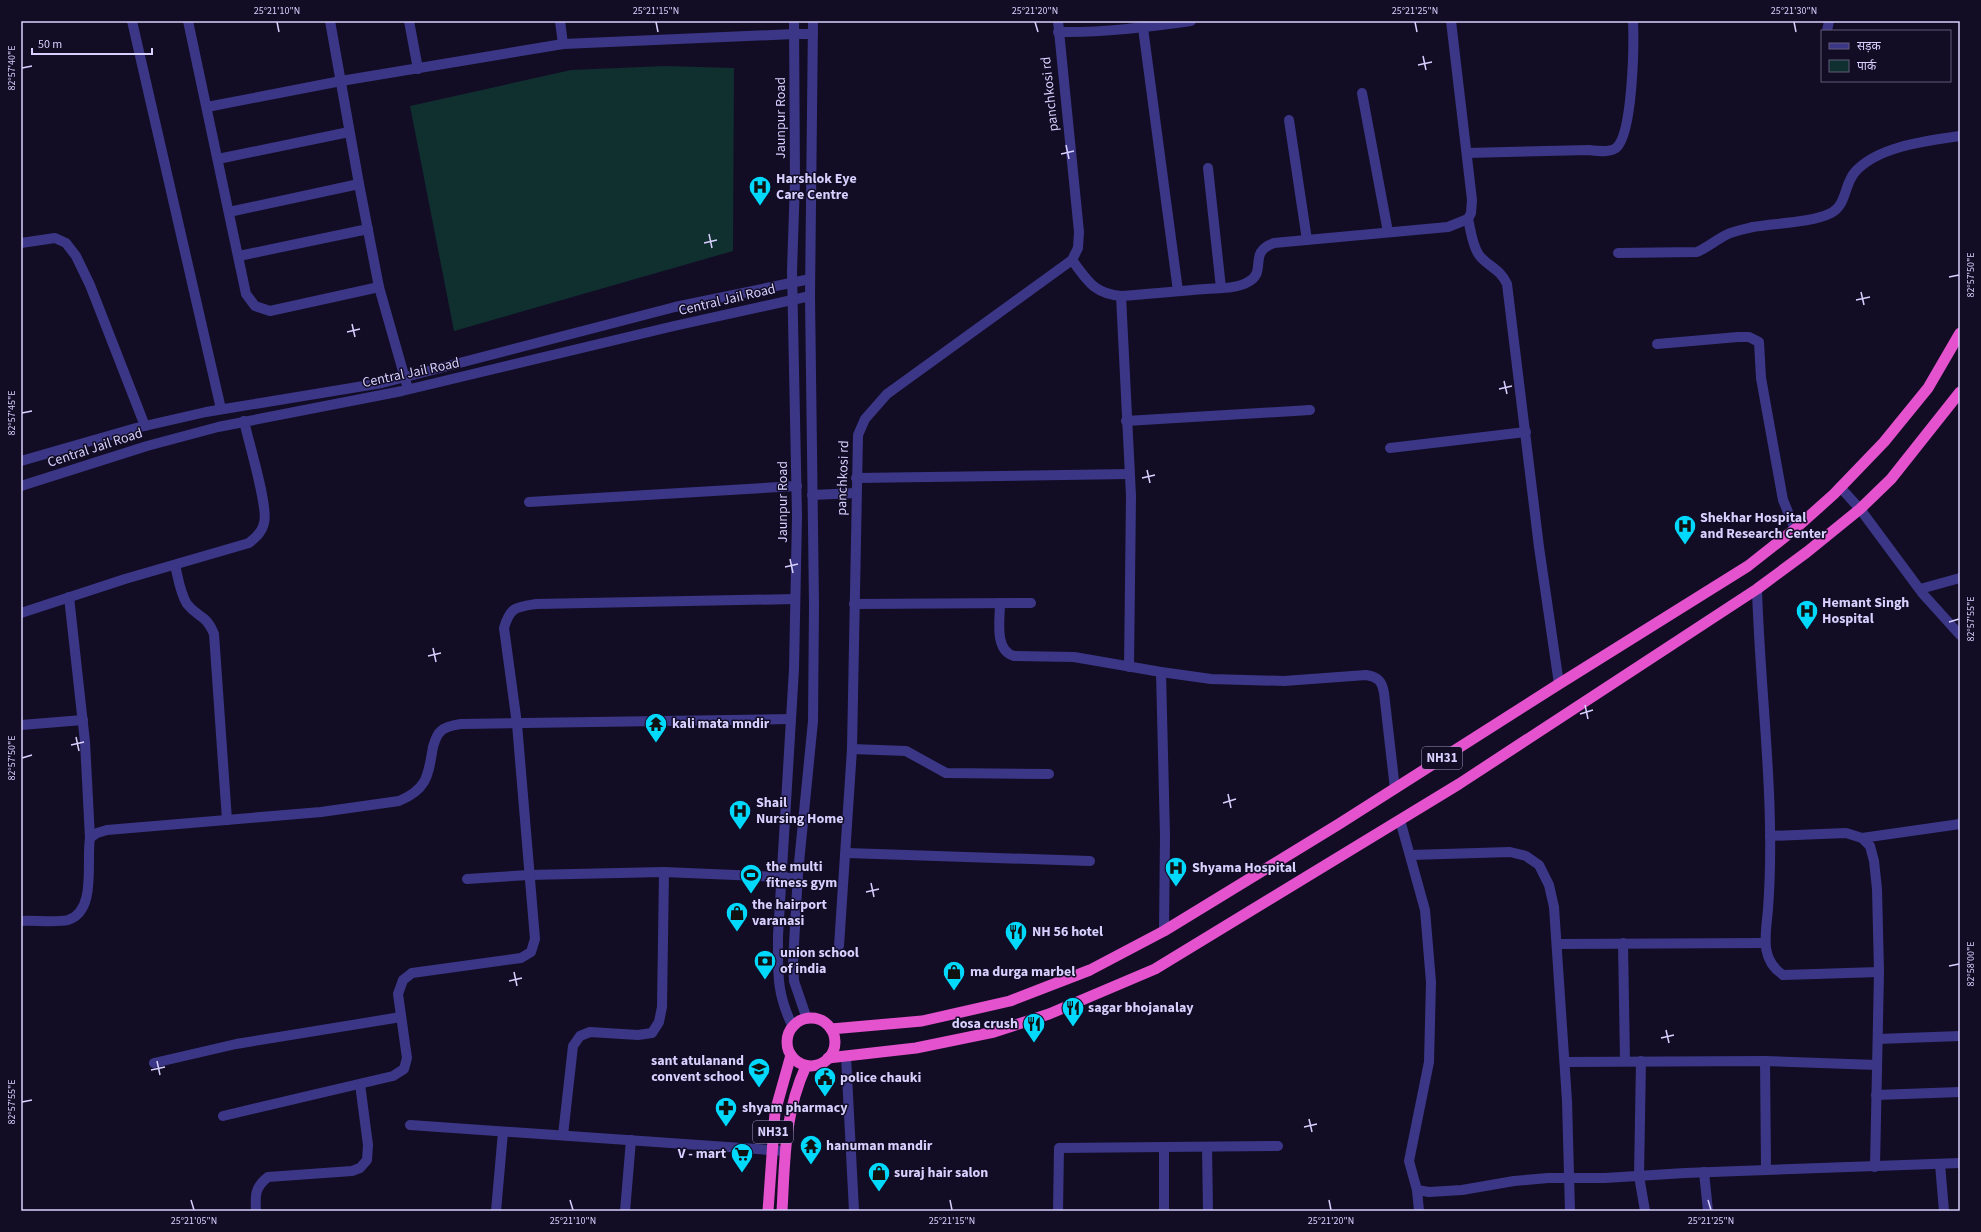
<svg xmlns="http://www.w3.org/2000/svg" width="1981" height="1232" viewBox="0 0 1981 1232" font-family="'Source Sans 3','Noto Sans Devanagari',sans-serif">
  <style>
    .green { fill: #102f2f }
    .lines { fill: none; stroke-linecap: round; stroke-linejoin: round }
    .minor { stroke: #3c3687; stroke-width: 10 }
    .tertiary { stroke: #3c3687; stroke-width: 10 }
    .trunk { stroke: #e452cd; stroke-width: 11 }
    .ticks { fill: none; stroke: #d8d1ff; stroke-width: 1.5 }
    .labels { text-anchor: middle; dominant-baseline: central; stroke-width: 3; stroke-linejoin: round; paint-order: stroke }
    .shield { fill: #120d25; stroke: #9d96be; stroke-width: 1 }
    .shield-label { font-size: 13px; font-weight: bold; fill: #d8d1ff }
    .street-label { font-size: 14px; fill: #d8d1ff; stroke: #120d25 }
    .poi-label { font-size: 14px; font-weight: bold; fill: #d8d1ff; stroke: #120d25; text-anchor: start }
    .neatline { fill: none; stroke: #d8d1ff; stroke-width: 1.5 }
    .ticks-label { font-size: 10px; text-anchor: middle; fill: #d8d1ff }
  </style>
  <rect width="100%" height="100%" fill="#120d25"/>
  <!-- green -->
  <path class="green" d="M665 66 734 68 733 251 454 331 410 106 571 70Z"/>
  <g class="lines">
    <!-- minor -->
    <g class="minor">
      <path d="M132 21 221 409"/>
      <path d="M188 21 246 294 255 306 270 311 379 287"/>
      <path d="M330 21 359 184 379 287 408 389"/>
      <path d="M409 21 418 69"/>
      <path d="M560 21 563 44"/>
      <path d="M1143 28 1178 291"/>
      <path d="M1827 31 1829 21"/>
      <path d="M1058 32C1103 33 1147 27 1191 21"/>
      <path d="M1362 93 1388 232"/>
      <path d="M207 107 341 81 563 44 794 34H813"/>
      <path d="M1289 120 1307 240"/>
      <path d="M1467 153 1589 150C1597 151 1609 153 1616 148 1633 134 1634 44 1633 21"/>
      <path d="M218 159 349 132"/>
      <path d="M1208 168 1221 288"/>
      <path d="M229 212 359 184"/>
      <path d="M1468 219C1471 231 1472 245 1479 255 1488 267 1500 268 1507 284L1539 547 1559 684"/>
      <path d="M21 243 55 238 66 243 76 256 90 285 145 426"/>
      <path d="M1618 253 1697 252C1708 247 1716 240 1726 235 1733 231 1744 229 1753 227 1775 223 1811 223 1831 213 1847 205 1844 184 1855 172 1878 146 1927 141 1960 136"/>
      <path d="M239 256 368 229"/>
      <path d="M1072 260C1088 281 1093 293 1121 296 1149 294 1177 291 1206 289 1219 288 1236 289 1248 282 1268 272 1247 252 1274 243L1448 227 1468 219 1471 213 1472 200 1451 21"/>
      <path d="M1121 296 1131 496 1129 667"/>
      <path d="M1657 344 1738 337H1749L1759 342 1761 378 1783 500 1795 529"/>
      <path d="M1126 421 1310 410"/>
      <path d="M1390 448 1526 432"/>
      <path d="M856 478 1129 474"/>
      <path d="M1840 487 1860 509 1923 594 1960 635"/>
      <path d="M812 495 856 493"/>
      <path d="M529 502 797 486"/>
      <path d="M175 565C178 577 180 593 187 604 198 618 206 614 214 634L227 820"/>
      <path d="M1757 589C1760 695 1776 802 1768 909 1766 934 1759 959 1783 975L1879 972"/>
      <path d="M1920 589 1960 578"/>
      <path d="M69 597 85 742 90 838"/>
      <path d="M1000 603C1000 620 994 650 1014 656L1074 657 1161 672 1211 679 1284 681 1366 675C1378 677 1382 681 1384 693L1395 789"/>
      <path d="M854 604 1031 603"/>
      <path d="M21 613 125 579 249 543C256 537 262 532 264 523 269 508 248 440 244 421"/>
      <path d="M1161 672 1165 836 1164 931"/>
      <path d="M21 725 83 720"/>
      <path d="M852 749 906 751 946 773 1049 774"/>
      <path d="M1400 820 1425 910 1431 982 1429 1062 1409 1161 1417 1190 1419 1211"/>
      <path d="M1770 836 1846 833 1862 838 1870 846 1874 861 1877 889 1879 972 1875 1167"/>
      <path d="M1862 838 1960 824"/>
      <path d="M847 853 1090 861"/>
      <path d="M1411 855 1510 852 1526 856 1539 865 1549 885 1554 907 1567 1101 1570 1211"/>
      <path d="M467 879 528 875 664 872 782 877 798 879"/>
      <path d="M21 921C34 920 56 923 68 920 97 911 86 862 90 838L97 833 107 830 321 812 399 801C428 789 428 775 433 747 435 741 436 735 441 731 446 726 455 725 461 724L791 719"/>
      <path d="M1623 943 1625 1061"/>
      <path d="M1557 944 1765 943"/>
      <path d="M839 946 852 749 858 435 865 419 887 394 1072 260 1078 248 1079 232 1058 21"/>
      <path d="M1878 1039 1960 1036"/>
      <path d="M1641 1061 1639 1176 1645 1211"/>
      <path d="M1765 1061 1766 1170"/>
      <path d="M1565 1062 1765 1061 1877 1065"/>
      <path d="M154 1063 236 1044 401 1017"/>
      <path d="M1876 1095 1960 1092"/>
      <path d="M223 1116 393 1076 404 1069 407 1058 398 994 403 980 412 973 521 958 531 952 535 939 517 724 504 628C510 607 516 607 536 604L795 599"/>
      <path d="M410 1125 785 1151"/>
      <path d="M563 1135 573 1046 580 1036 590 1032 638 1035 652 1033 659 1022 662 1007 664 872"/>
      <path d="M1207 1147 1208 1211"/>
      <path d="M1940 1164 1944 1211"/>
      <path d="M1704 1172 1708 1211"/>
      <path d="M1417 1190 1429 1192 1462 1190 1514 1181 1548 1178H1605L1685 1173 1960 1163"/>
      <path d="M256 1211C255 1195 255 1187 268 1177L352 1171 360 1168 367 1160 368 1145 360 1084"/>
      <path d="M496 1211 503 1132"/>
      <path d="M625 1211 631 1140"/>
      <path d="M1058 1211 1059 1148 1278 1146"/>
      <path d="M1164 1211V1147"/>
    </g>
    <!-- tertiary -->
    <g class="tertiary">
      <path d="M21 461 136 428 206 412 382 383 675 307 810 279"/>
      <path d="M21 486 147 446 218 427 402 391 674 326 810 296"/>
      <path d="M807 1019 794 981 793 962 798 873 813 721 814 605 810 296 813 21"/>
      <path d="M793 1027C776 993 778 972 778 936L794 669 797 516 792 271 795 181 794 21"/>
      <path d="M846 1056 854 1211"/>
    </g>
    <!-- trunk -->
    <g class="trunk">
      <circle cx="811" cy="1042" r="24"/>
      <path d="M831 1029 922 1021 1010 1001 1090 970 1164 931 1339 824 1559 684 1748 566 1795 529 1834 494 1884 442 1928 388 1960 333"/>
      <path d="M828 1058 916 1048 994 1032 1049 1014 1155 969 1459 784 1757 589 1807 552 1860 509 1891 479 1960 392"/>
      <path d="M768 1211 775 1112 791 1055"/>
      <path d="M782 1211C785 1159 784 1114 806 1066"/>
    </g>
  </g>
  <!-- ticks -->
  <path class="ticks" d="M277 22 279 32M656 22 658 32M1035 22 1038 32M1415 22 1417 32M1794 22 1796 32M1423 56 1426 70M1418 65 1432 62M22 68 32 66M1066 145 1069 159M1061 154 1074 151M709 234 712 248M704 243 717 240M1949 277 1959 275M1861 292 1864 305M1856 300 1870 297M352 324 355 337M347 332 360 329M1504 381 1507 394M1499 389 1512 386M22 413 32 411M1147 470 1150 483M1142 478 1155 475M790 559 793 573M785 567 798 564M1949 622 1959 619M433 648 436 662M428 656 441 653M1585 705 1588 719M1580 714 1593 710M76 737 79 751M71 745 84 742M22 758 32 755M1228 794 1231 808M1223 803 1236 799M871 883 874 897M866 892 879 889M1949 966 1959 964M514 972 517 986M509 981 522 978M1666 1030 1669 1043M1661 1038 1674 1035M157 1061 160 1075M151 1070 165 1067M22 1102 32 1100M1309 1119 1312 1132M1304 1127 1317 1124M191 1200 194 1210M570 1200 573 1210M950 1200 952 1210M1329 1200 1331 1210M1708 1200 1711 1210"/>
  <!-- icons -->
  <defs>
    <g id="hospital-pin" transform="scale(1.15)"><path d="M0 17L-7.5 6A9.5 9.5 0 1 1 7.5 6Z" fill="#00d9fc" stroke="#120d25"/><path d="M-5-5h3v3.5h4V-5h3V5h-3V1.5h-4V5h-3Z" fill="#111"/></g>
    <g id="temple-pin" transform="scale(1.15)"><path d="M0 17L-7.5 6A9.5 9.5 0 1 1 7.5 6Z" fill="#00d9fc" stroke="#120d25"/><path d="M0-6L5-2H3V0L6.5 2.5H4V6H1.5V3h-3V6H-4V2.5H-6.5L-3 0V-2H-5Z" fill="#111"/></g>
    <g id="stadium-pin" transform="scale(1.15)"><path d="M0 17L-7.5 6A9.5 9.5 0 1 1 7.5 6Z" fill="#00d9fc" stroke="#120d25"/><path d="M0-5a6.5 5 0 1 0 0 10a6.5 5 0 1 0 0-10ZM-3.5-1.8h7v3.6h-7Z" fill="#111"/></g>
    <g id="shop-pin" transform="scale(1.15)"><path d="M0 17L-7.5 6A9.5 9.5 0 1 1 7.5 6Z" fill="#00d9fc" stroke="#120d25"/><path d="M-5-2.5h2.3a2.7 3.5 0 0 1 5.4 0H5L5.5 6h-11ZM-1.5-2.5h3a1.5 2.3 0 0 0-3 0Z" fill="#111"/></g>
    <g id="restaurant-pin" transform="scale(1.15)"><path d="M0 17L-7.5 6A9.5 9.5 0 1 1 7.5 6Z" fill="#00d9fc" stroke="#120d25"/><path d="M-5-6h1v4h1v-4h1v4h1v-4h1v5L-1.5 .5V6h-2V.5L-5-1ZM5-6V6H3V1.5H1.5Q1.5-4 5-6Z" fill="#111"/></g>
    <g id="bank-pin" transform="scale(1.15)"><path d="M0 17L-7.5 6A9.5 9.5 0 1 1 7.5 6Z" fill="#00d9fc" stroke="#120d25"/><path d="M-6-4H6V4H-6ZM0-2.3a2.3 2.3 0 1 0 0 4.6a2.3 2.3 0 1 0 0-4.6Z" fill="#111"/></g>
    <g id="school-pin" transform="scale(1.15)"><path d="M0 17L-7.5 6A9.5 9.5 0 1 1 7.5 6Z" fill="#00d9fc" stroke="#120d25"/><path d="M0-5L7-2L0 1L-7-2ZM-4 1L0 2.5L4 1V4Q0 6-4 4Z" fill="#111"/></g>
    <g id="civic-pin" transform="scale(1.15)"><path d="M0 17L-7.5 6A9.5 9.5 0 1 1 7.5 6Z" fill="#00d9fc" stroke="#120d25"/><path d="M-.6-6.5H3V-4.5H.6V-3L4-1V1h2V6H-6V1h2V-1L-.6-3ZM-1.2 2.5V6h2.4V2.5Z" fill="#111"/></g>
    <g id="pharmacy-pin" transform="scale(1.15)"><path d="M0 17L-7.5 6A9.5 9.5 0 1 1 7.5 6Z" fill="#00d9fc" stroke="#120d25"/><path d="M-2-6h4v4h4v4h-4v4h-4v-4h-4v-4h4Z" fill="#111"/></g>
    <g id="supermarket-pin" transform="scale(1.15)"><path d="M0 17L-7.5 6A9.5 9.5 0 1 1 7.5 6Z" fill="#00d9fc" stroke="#120d25"/><path d="M-6-5.5h2.5l.6 2H6L4.5 2H-2.5L-4.4-4H-6ZM-1.5 3.2a1.3 1.3 0 1 0 .1 0ZM3 3.2a1.3 1.3 0 1 0 .1 0Z" fill="#111"/></g>
  </defs>
  <g fill-rule="evenodd">
    <use href="#hospital-pin" x="760" y="187"/>
    <use href="#hospital-pin" x="1685" y="526"/>
    <use href="#hospital-pin" x="1807" y="611"/>
    <use href="#temple-pin" x="656" y="724"/>
    <use href="#hospital-pin" x="740" y="811"/>
    <use href="#hospital-pin" x="1176" y="868"/>
    <use href="#stadium-pin" x="751" y="875"/>
    <use href="#shop-pin" x="737" y="913"/>
    <use href="#restaurant-pin" x="1016" y="932"/>
    <use href="#bank-pin" x="765" y="961"/>
    <use href="#shop-pin" x="954" y="972"/>
    <use href="#restaurant-pin" x="1073" y="1008"/>
    <use href="#restaurant-pin" x="1034" y="1024"/>
    <use href="#school-pin" x="759" y="1069"/>
    <use href="#civic-pin" x="825" y="1078"/>
    <use href="#pharmacy-pin" x="726" y="1108"/>
    <use href="#temple-pin" x="811" y="1146"/>
    <use href="#supermarket-pin" x="742" y="1154"/>
    <use href="#shop-pin" x="879" y="1173"/>
  </g>
  <g class="labels">
    <!-- shield labels -->
    <g class="shield">
      <rect x="1422" y="747" width="40" height="22" rx="3"/>
      <rect x="753" y="1121" width="40" height="22" rx="3"/>
    </g>
    <g class="shield-label">
      <text x="1442" y="758">NH31</text>
      <text x="773" y="1132">NH31</text>
    </g>
    <!-- street labels -->
    <g class="street-label">
      <text transform="translate(1050 94) rotate(-96)">panchkosi rd</text>
      <text transform="translate(781 118) rotate(-90)">Jaunpur Road</text>
      <text transform="translate(727 300) rotate(-13)">Central Jail Road</text>
      <text transform="translate(411 373) rotate(-12)">Central Jail Road</text>
      <text transform="translate(95 448) rotate(-18)">Central Jail Road</text>
      <text transform="translate(843 478) rotate(-88)">panchkosi rd</text>
      <text transform="translate(783 502) rotate(-90)">Jaunpur Road</text>
    </g>
    <!-- poi labels -->
    <g class="poi-label">
      <text x="776" y="179">Harshlok Eye<tspan x="776" dy="16">Care Centre</tspan></text>
      <text x="1700" y="518">Shekhar Hospital<tspan x="1700" dy="16">and Research Center</tspan></text>
      <text x="1822" y="603">Hemant Singh<tspan x="1822" dy="16">Hospital</tspan></text>
      <text x="672" y="724">kali mata mndir</text>
      <text x="756" y="803">Shail<tspan x="756" dy="16">Nursing Home</tspan></text>
      <text x="766" y="867">the multi<tspan x="766" dy="16">fitness gym</tspan></text>
      <text x="1192" y="868">Shyama Hospital</text>
      <text x="752" y="905">the hairport<tspan x="752" dy="16">varanasi</tspan></text>
      <text x="1032" y="932">NH 56 hotel</text>
      <text x="780" y="953">union school<tspan x="780" dy="16">of india</tspan></text>
      <text x="970" y="972">ma durga marbel</text>
      <text x="1088" y="1008">sagar bhojanalay</text>
      <text x="1018" y="1024" text-anchor="end">dosa crush</text>
      <text x="744" y="1061" text-anchor="end">sant atulanand<tspan x="744" dy="16">convent school</tspan></text>
      <text x="840" y="1078">police chauki</text>
      <text x="742" y="1108">shyam pharmacy</text>
      <text x="826" y="1146">hanuman mandir</text>
      <text x="726" y="1154" text-anchor="end">V - mart</text>
      <text x="894" y="1173">suraj hair salon</text>
    </g>
  </g>
  <!-- border -->
  <rect width="1981" height="1232" fill="none" stroke="#120d25" stroke-width="44"/>
  <!-- legend -->
  <rect x="1821" y="30" width="130" height="52" fill="#120d25" stroke="#615b7c"/>
  <rect x="1829" y="43" width="20" height="6" fill="#3c3687" stroke="#615b7c"/>
  <text x="1857" y="50" font-size="12" fill="#d8d1ff">सड़क</text>
  <rect x="1829" y="60" width="20" height="12" fill="#102f2f" stroke="#615b7c"/>
  <text x="1857" y="70" font-size="12" fill="#d8d1ff">पार्क</text>
  <!-- scale -->
  <path d="M32 48v6h120v-6" fill="none" stroke="#d8d1ff" stroke-width="2"/>
  <text x="38" y="48" font-size="12" fill="#d8d1ff" stroke="#120d25" stroke-width="3" paint-order="stroke">50 m</text>
  <rect x="22" y="22" width="1937" height="1188" class="neatline"/>
  <g class="ticks-label">
    <text x="277" y="14">25°21'10"N</text>
    <text x="656" y="14">25°21'15"N</text>
    <text x="1035" y="14">25°21'20"N</text>
    <text x="1415" y="14">25°21'25"N</text>
    <text x="1794" y="14">25°21'30"N</text>
    <text transform="translate(11 68) rotate(-90)" y="4">82°57'40"E</text>
    <text transform="translate(1970 275) rotate(-90)" y="4">82°57'50"E</text>
    <text transform="translate(11 413) rotate(-90)" y="4">82°57'45"E</text>
    <text transform="translate(1970 619) rotate(-90)" y="4">82°57'55"E</text>
    <text transform="translate(11 758) rotate(-90)" y="4">82°57'50"E</text>
    <text transform="translate(1970 964) rotate(-90)" y="4">82°58'00"E</text>
    <text transform="translate(11 1102) rotate(-90)" y="4">82°57'55"E</text>
    <text x="194" y="1224">25°21'05"N</text>
    <text x="573" y="1224">25°21'10"N</text>
    <text x="952" y="1224">25°21'15"N</text>
    <text x="1331" y="1224">25°21'20"N</text>
    <text x="1711" y="1224">25°21'25"N</text>
  </g>
</svg>
